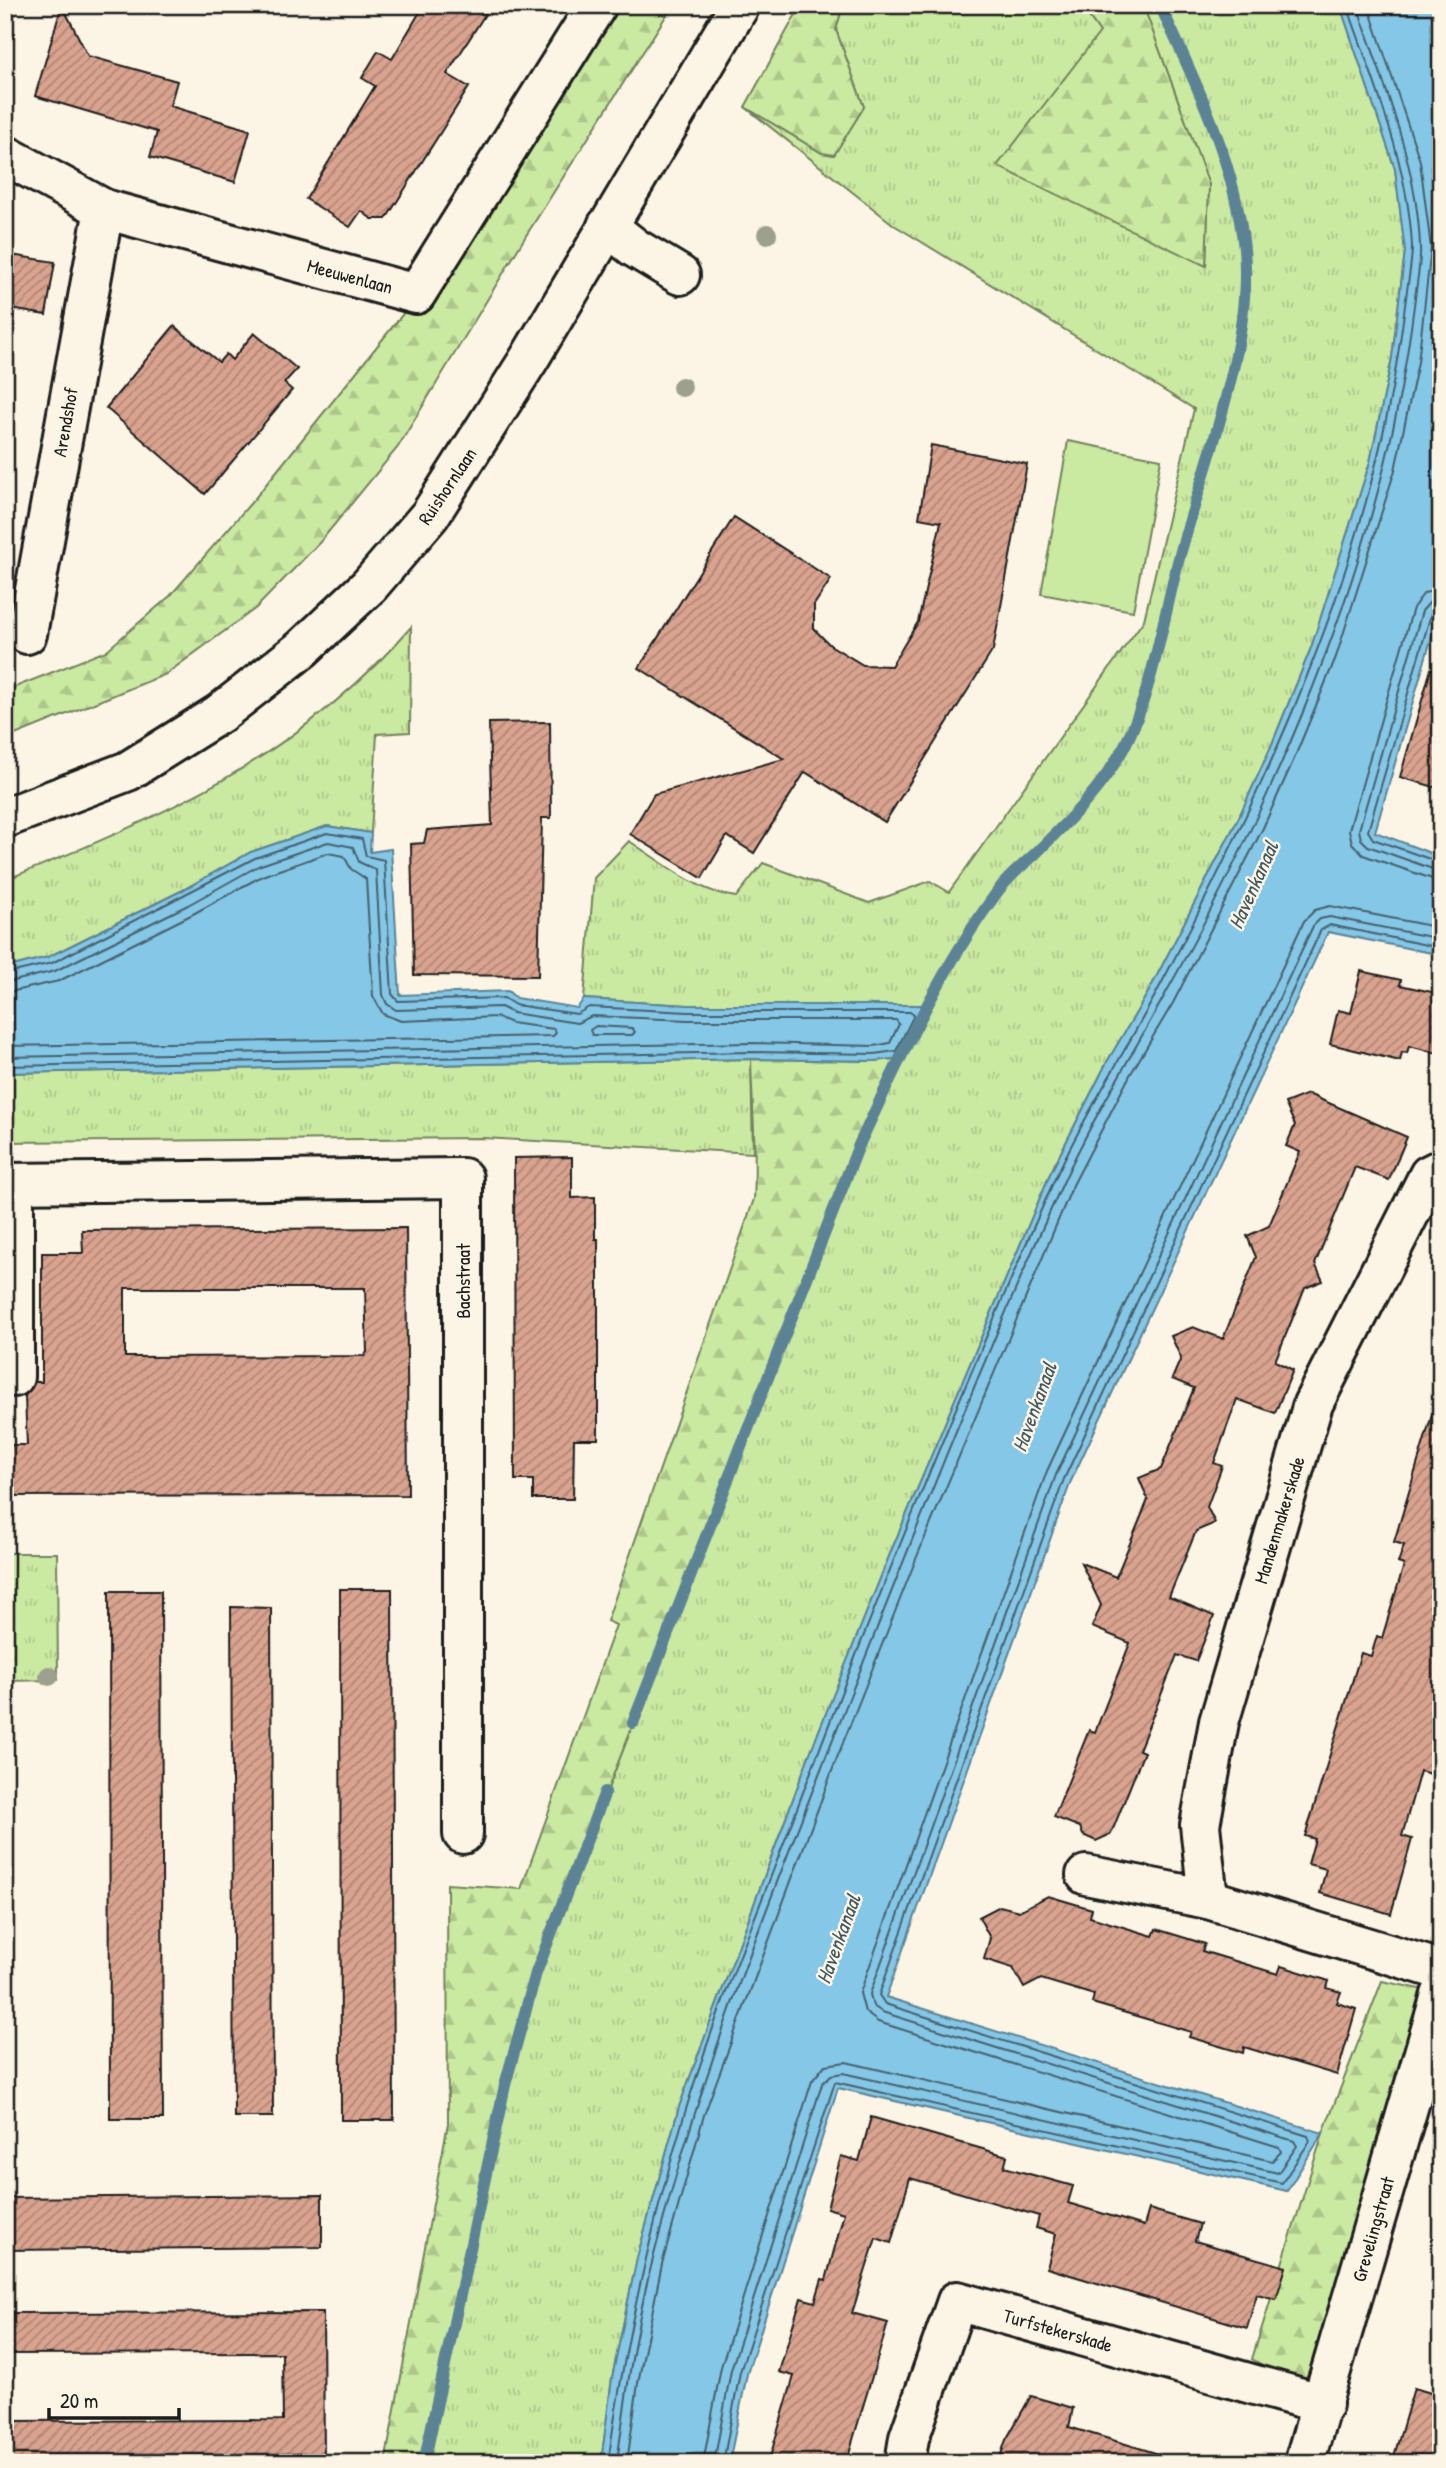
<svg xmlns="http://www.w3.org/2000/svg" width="1446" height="2468" viewBox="0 0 1446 2468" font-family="'Patrick Hand',sans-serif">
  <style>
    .grass { fill: url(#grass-tufts); stroke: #73825e; stroke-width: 2 }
    .forest { fill: url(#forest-firs); stroke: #73825e; stroke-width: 2 }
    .pitch { fill: #cae9a1; stroke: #73825e; stroke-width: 2 }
    .water { fill: #85c7e6; stroke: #5b8395; stroke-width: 2 }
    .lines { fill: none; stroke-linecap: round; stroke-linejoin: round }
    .shore { stroke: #46606d; stroke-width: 2 }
    .stream { stroke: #5b8395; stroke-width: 12 }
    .building { fill: url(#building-hatch); stroke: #1c1c1c; stroke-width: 2; fill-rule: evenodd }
    .minor-casing { stroke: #1c1c1c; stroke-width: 44 }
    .major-casing { stroke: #1c1c1c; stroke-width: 44 }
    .minor { stroke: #fcf5e5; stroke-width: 38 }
    .major { stroke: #fcf5e5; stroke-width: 38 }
    .tree { fill: #9da08c }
    .labels { text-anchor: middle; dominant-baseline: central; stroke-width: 5; stroke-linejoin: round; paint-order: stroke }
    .street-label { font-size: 19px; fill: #1c1c1c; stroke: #fcf5e5 }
    .water-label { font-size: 21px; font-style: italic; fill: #415863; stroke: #fcf5e5 }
  </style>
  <defs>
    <pattern id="grass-tufts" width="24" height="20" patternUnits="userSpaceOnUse" patternTransform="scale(1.75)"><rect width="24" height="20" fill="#cae9a1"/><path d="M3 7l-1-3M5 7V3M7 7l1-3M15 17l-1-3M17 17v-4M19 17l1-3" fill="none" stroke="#adc78a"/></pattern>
    <pattern id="forest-firs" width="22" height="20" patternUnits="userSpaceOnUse" patternTransform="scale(1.75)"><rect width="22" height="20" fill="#cae9a1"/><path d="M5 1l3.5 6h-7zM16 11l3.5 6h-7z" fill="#adc78a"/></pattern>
    <pattern id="building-hatch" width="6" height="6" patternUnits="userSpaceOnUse" patternTransform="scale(1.75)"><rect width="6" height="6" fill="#d9a38f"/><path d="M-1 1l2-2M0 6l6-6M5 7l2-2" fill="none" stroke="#af8474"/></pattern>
  </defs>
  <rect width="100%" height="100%" fill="#fcf5e5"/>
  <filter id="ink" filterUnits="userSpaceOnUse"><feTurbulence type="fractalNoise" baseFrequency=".0143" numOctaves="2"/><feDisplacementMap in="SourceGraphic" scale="14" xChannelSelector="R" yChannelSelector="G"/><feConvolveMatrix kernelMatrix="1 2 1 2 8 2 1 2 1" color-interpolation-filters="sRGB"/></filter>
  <g filter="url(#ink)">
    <!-- grass -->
    <g class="grass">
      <path d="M843 5H1081L1100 32 1206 266 1209 185 1143 5H1340L1395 169 1405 251 1392 358 1370 462 1311 648 1270 749 1239 817 1149 991 1107 1062 1050 1174 892 1549 810 1753 679 2107 637 2258 612 2378 601 2463H424L505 2085 536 1973 859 1145 927 1005H688L584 999 594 878 629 841C661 861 698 893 736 897L763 863 869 903 930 881 949 892 1144 620 1194 409 894 225 745 107 822 153 834 155 864 107 836 30Z"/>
      <path d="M411 627 410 732 377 734 371 833 327 826 251 852 181 891 48 957 5 968V880C161 818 300 756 411 627Z"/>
      <path d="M751 1059 753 1153 484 1138 5 1142V1073Z"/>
      <path d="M5 1553H57L58 1680 5 1681Z"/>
    </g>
    <!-- forest -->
    <g class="forest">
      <path d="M619 5H673L527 234 398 447 320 542 256 608 166 674 5 739V691L106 651 170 596 256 497 406 310 429 306Z"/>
      <path d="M801 5H843L836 30 864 107 834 155 822 153 745 107Z"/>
      <path d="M1081 5H1143L1209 185 1206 266 997 166 1100 32Z"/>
      <path d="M900 1058 859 1145 536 1973 505 2085 424 2463H385L448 2123 447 1884 521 1889 616 1625 607 1621 754 1199C757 1153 752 1105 751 1059L875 1061Z"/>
      <path d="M1382 1981 1425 1990 1327 2324 1302 2388 1252 2359 1323 2133Z"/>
    </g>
    <!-- pitch -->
    <path class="pitch" d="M1068 441 1161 459 1133 611 1041 594Z"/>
    <!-- water -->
    <g class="water">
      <path d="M1340 5H1441V605L1375 832 1441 857V955L1328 932 1071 1481 886 1997 1323 2133 1287 2191 838 2088 747 2374 729 2463H601L612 2378 637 2258 679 2107 810 1753 892 1549 1050 1174 1107 1062 1149 991 1239 817 1270 749 1311 648 1370 462 1392 358 1405 251 1395 169Z"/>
      <path d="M327 826 371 833 370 852 391 849 400 995 508 991 516 998 577 1008 584 999 688 1005H927L900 1058 875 1061 751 1059 5 1073V968L48 957 181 891 251 852Z"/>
    </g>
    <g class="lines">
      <!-- shore -->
      <g class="shore">
        <path d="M1441 589 1424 593 1413 608 1349 830 1352 843 1363 855 1441 882"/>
        <path d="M1441 600 1430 602 1422 611 1359 830 1361 839 1368 846 1441 872"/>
        <path d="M1441 609 1431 614 1368 831 1373 839 1441 863"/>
        <path d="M5 974 52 963 255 858 327 833 362 839 366 856 384 860 392 994 398 1001 504 998 515 1005 577 1014 589 1007 688 1012H910L914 1015 896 1051 874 1054 751 1052 5 1066"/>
        <path d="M5 983 55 971 188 905 258 866 328 842 353 847 359 862 376 870 383 995 387 1004 396 1010 501 1007 513 1013 577 1023 592 1016 688 1020H896L899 1024 890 1043 874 1046 751 1043 5 1057"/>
        <path d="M5 993 59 981 193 914 262 876 328 853 344 856 351 869 366 879 373 996 383 1014 401 1021 497 1017 511 1023 554 1029 556 1033 553 1036 5 1046"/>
        <path d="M596 1026 632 1028 635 1032 632 1035H592L590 1030Z"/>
        <path d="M608 2463C624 2345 650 2230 684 2116 714 2015 756 1917 793 1819 873 1606 960 1394 1052 1185 1083 1117 1124 1054 1159 988 1255 807 1345 618 1387 415 1395 376 1401 338 1406 298 1408 281 1412 263 1412 246 1408 162 1374 84 1347 5"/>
        <path d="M617 2463C626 2393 636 2323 654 2255 703 2064 777 1880 850 1696 918 1525 985 1353 1062 1185 1091 1121 1128 1062 1162 1000 1264 818 1353 621 1396 415 1404 376 1410 338 1415 298 1417 281 1421 263 1420 246 1417 162 1383 84 1357 5"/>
        <path d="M627 2463 638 2383 662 2264 704 2115 835 1763 916 1559 1073 1185 1130 1075 1173 1003 1263 828 1294 759 1336 657 1395 470 1418 362 1431 248 1420 161 1368 5"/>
        <path d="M703 2463 721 2367 812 2081 825 2065 846 2062 1272 2161 1281 2152 1279 2147 878 2022 865 2012 860 1993 1047 1471 1304 921 1315 910 1330 906 1441 928"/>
        <path d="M714 2463 731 2370 822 2084 831 2075 843 2073 1278 2173 1297 2146 1294 2141 882 2012 873 2006 870 1994 1056 1475 1313 926 1320 919 1330 917 1441 939"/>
        <path d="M723 2463 740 2372 835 2082 1282 2183 1310 2141 1308 2136 885 2004 879 1995 1064 1479 1321 930 1330 925 1441 948"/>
      </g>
      <!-- stream -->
      <g class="stream">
        <path d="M633 1723 859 1145C900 1058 941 968 998 891 1008 877 1022 866 1034 855 1067 822 1100 791 1123 749 1151 697 1163 620 1178 562 1203 467 1253 347 1244 249 1235 162 1196 83 1160 5"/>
        <path d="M424 2463 505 2085 536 1973 605 1792"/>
      </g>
    </g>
    <!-- building -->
    <g class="building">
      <path d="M62 5 88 56 177 81 170 106 250 130 235 182 150 157 157 132 35 96Z"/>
      <path d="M424 5H491L447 74 469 87 386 219H372L361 211 350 227 306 199 375 86 362 78 378 51 392 59Z"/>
      <path d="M5 254 55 262 46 315 5 308Z"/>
      <path d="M174 326 219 362 226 354 232 360 254 333 297 369 284 383 292 390 205 494 106 408Z"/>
      <path d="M931 445 1027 464 993 650 885 822 805 772 754 853 727 836 702 878 630 834 654 794 784 759 639 668 734 517 831 579 814 605V629L830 645 863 665 891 666 918 622 941 522 919 518Z"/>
      <path d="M1431 669 1441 671V789L1400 777Z"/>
      <path d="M550 722 551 818H542L538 976 414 975 411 844 424 843 427 830 492 825 489 723Z"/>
      <path d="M1361 971 1401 980 1400 985 1441 994V1054L1409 1046 1407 1053 1402 1052 1400 1061 1330 1044 1338 1010 1351 1013Z"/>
      <path d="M1308 1094 1407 1137 1389 1180 1355 1167 1315 1264 1323 1281 1305 1288 1275 1361 1293 1370 1275 1413 1237 1399 1214 1463 1222 1466 1207 1507 1215 1523 1196 1531 1169 1597 1214 1616 1196 1661 1177 1655 1139 1750 1144 1752 1111 1834 1096 1841 1083 1835 1080 1827 1054 1817 1089 1730 1095 1732 1130 1643 1092 1627 1101 1605 1081 1563 1116 1577 1148 1500 1139 1478 1161 1469 1194 1388 1172 1379 1181 1358 1171 1336 1193 1327 1223 1339 1256 1257 1247 1236 1269 1226 1300 1152 1286 1146 1295 1125 1285 1103Z"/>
      <path d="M572 1157V1198L595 1197V1239H598V1439H574L573 1499H533V1480H515L514 1158Z"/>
      <path d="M406 1228 408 1495 6 1496 7 1445H27L25 1396 35 1382H42V1253H83L82 1230ZM125 1288H365L367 1352 364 1356 125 1357Z"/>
      <path d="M1432 1415 1441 1417V1762L1435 1760 1431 1774 1420 1771 1402 1836 1412 1839 1391 1914 1320 1893 1326 1869 1308 1864 1315 1839 1305 1836 1361 1653 1371 1656 1377 1636 1382 1638 1404 1565 1398 1563 1404 1545 1394 1542Z"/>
      <path d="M340 1589H392L394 2120H341Z"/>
      <path d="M109 1591H161L163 2119H110Z"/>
      <path d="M231 1607 271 1608 273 2117H234Z"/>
      <path d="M1048 1896 1092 1909 1090 1917 1153 1936 1156 1929 1205 1944 1202 1951 1278 1974 1281 1966 1329 1981 1327 1988 1341 1992 1337 2003 1356 2009 1337 2075 1244 2047 1243 2053 1189 2037 1191 2032 1092 2003 1094 1995 1041 1979 1024 1988 1013 1968 984 1959 990 1938 979 1917 1000 1906 1019 1911Z"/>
      <path d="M871 2117 1007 2156 1004 2167 1073 2186 1068 2203 1144 2226 1149 2209 1200 2224 1195 2241 1286 2267 1276 2299 1257 2294 1247 2328 1047 2268 1056 2234 1036 2228 1039 2216 910 2178 891 2243 876 2238 852 2313 888 2323 846 2463H794L770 2457 794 2376 779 2372 801 2298 815 2302 822 2279 826 2280 844 2213 827 2208 841 2156 859 2161Z"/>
      <path d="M322 2195V2247L5 2250V2198Z"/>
      <path d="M323 2312 324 2463H5V2421L283 2420 282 2353 5 2354V2313Z"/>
      <path d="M1414 2388 1441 2396V2463H1392Z"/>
      <path d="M1031 2396 1073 2408 1069 2427 1159 2454 1158 2463H998L1006 2440Z"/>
    </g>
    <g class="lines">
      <!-- minor casing -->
      <g class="minor-casing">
        <g id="minor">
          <path d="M5 155 104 209 416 294 597 5"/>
          <path d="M607 226 635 248 680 275"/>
          <path d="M27 634 104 209"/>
          <path d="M1441 1169 1429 1175 1313 1404 1219 1722 1200 1825 1208 1899 1441 1970"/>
          <path d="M5 1183 463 1178V1834"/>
          <path d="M14 1183V1377"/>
          <path d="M1086 1875 1208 1899"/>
          <path d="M905 2463 909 2438 957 2301 1323 2404"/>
          <path d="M1304 2463 1441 1995"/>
        </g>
      </g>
      <!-- major casing -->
      <g class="major-casing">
        <path id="major" d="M5 818 128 771 219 714 302 649 369 586 430 515 529 359 740 5"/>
      </g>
      <!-- minor -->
      <use href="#minor" class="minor"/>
      <!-- major -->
      <use href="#major" class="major"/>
    </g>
    <!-- trees -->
    <g class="tree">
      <circle cx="767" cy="234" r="10"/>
      <circle cx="682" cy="387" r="10"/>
      <circle cx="49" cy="1676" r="10"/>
    </g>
  </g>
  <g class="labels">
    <!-- street labels -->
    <g class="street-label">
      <text transform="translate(350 276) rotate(15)">Meeuwenlaan</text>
      <text transform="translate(65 422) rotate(-80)">Arendshof</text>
      <text transform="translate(447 486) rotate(-56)">Ruishornlaan</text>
      <text transform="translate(463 1281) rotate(-90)">Bachstraat</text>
      <text transform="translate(1279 1520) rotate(-73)">Mandenmakerskade</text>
      <text transform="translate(1373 2229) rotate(-74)">Grevelingstraat</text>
      <text transform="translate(1058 2330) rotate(16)">Turfstekerskade</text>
    </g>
    <!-- water labels -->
    <g class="water-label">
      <text transform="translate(1253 885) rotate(-66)">Havenkanaal</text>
      <text transform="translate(1034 1407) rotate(-70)">Havenkanaal</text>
      <text transform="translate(838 1939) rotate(-70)">Havenkanaal</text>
    </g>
  </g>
  <!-- margin -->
  <rect width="1446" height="2468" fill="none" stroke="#fcf5e5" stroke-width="28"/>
  <rect x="14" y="14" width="1418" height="2440" fill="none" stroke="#1c1c1c" stroke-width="2.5" filter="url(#ink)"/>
  <!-- scale -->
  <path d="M49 2408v10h130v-10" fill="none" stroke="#1c1c1c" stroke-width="3.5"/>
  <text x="60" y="2408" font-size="21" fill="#1c1c1c" stroke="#fcf5e5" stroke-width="5" paint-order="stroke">20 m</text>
</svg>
